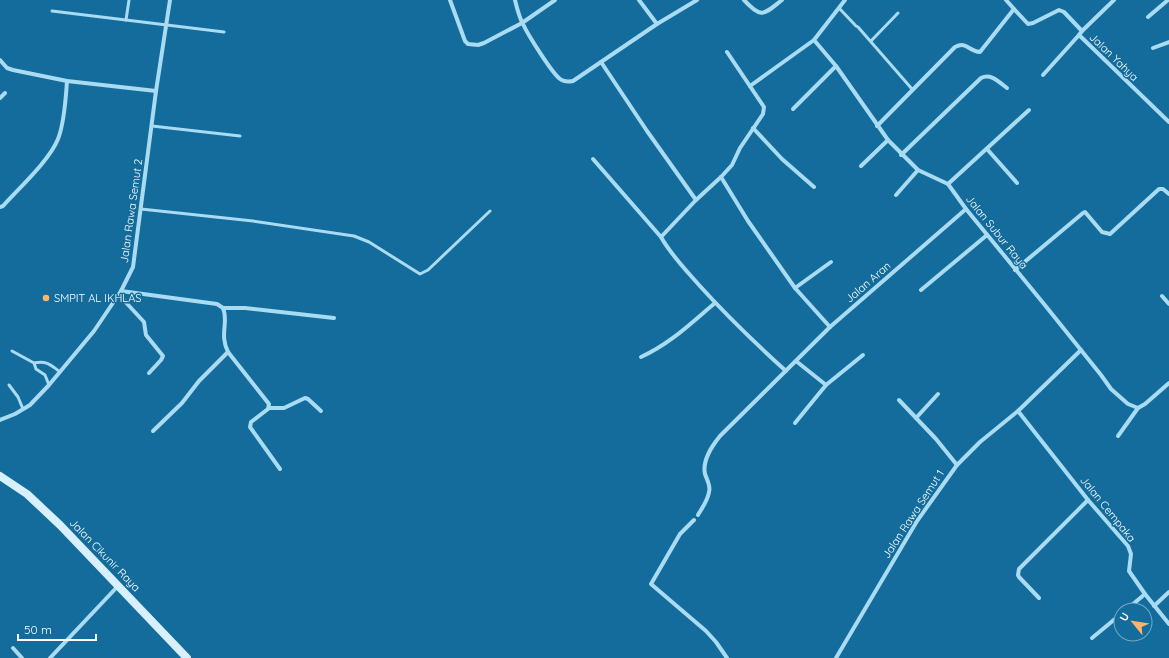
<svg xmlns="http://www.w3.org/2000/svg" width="1169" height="658" viewBox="0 0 1169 658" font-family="Quicksand,sans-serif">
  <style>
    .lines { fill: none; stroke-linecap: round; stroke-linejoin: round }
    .lane { stroke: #a9dbf3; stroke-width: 3 }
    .street { stroke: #a9dbf3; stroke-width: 4 }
    .secondary { stroke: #d8f0fd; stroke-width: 8 }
    .poi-dot { fill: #ffb46b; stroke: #136c9b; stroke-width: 1.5 }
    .labels { text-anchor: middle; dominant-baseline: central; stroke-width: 3; stroke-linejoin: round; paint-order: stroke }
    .street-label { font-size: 11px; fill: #fff; stroke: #136c9b }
    .poi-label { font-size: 11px; fill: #fff; stroke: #136c9b; text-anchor: start }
  </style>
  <rect width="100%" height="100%" fill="#136c9b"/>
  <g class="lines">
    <!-- lane -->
    <g class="lane">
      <path d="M129 0 126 20 224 32"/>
      <path d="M839 8 856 26 858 27 912 89"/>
      <path d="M52 11 126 20"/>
      <path d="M871 41 898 13"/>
      <path d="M152 126 240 136"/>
      <path d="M141 209 253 221 354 236 369 242 420 274 428 270 490 211"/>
      <path d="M12 351 34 363 36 369 45 375 49 385"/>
      <path d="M34 363C46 360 51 365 60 372"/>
      <path d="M9 385 18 397 23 409"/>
    </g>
    <!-- street -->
    <g class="street">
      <path d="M450 0 465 41 468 44 478 45 484 43 522 23 555 0"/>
      <path d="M515 0C517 8 519 17 523 24 528 35 552 73 560 79 564 82 568 82 573 81L657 24 697 0"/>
      <path d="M639 0 657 24"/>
      <path d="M744 0C762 19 763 15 782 0"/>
      <path d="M1006 0 1014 9"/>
      <path d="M1148 17 1168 0"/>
      <path d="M1082 31 1114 0"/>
      <path d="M814 40 836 66 888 140 918 170 948 184 966 209 1044 304 1101 375 1111 389 1128 404 1138 408 1145 404 1169 383"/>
      <path d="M1153 48 1169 42"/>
      <path d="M727 52 764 107 763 114 740 148 732 165 721 177 696 200 661 237C671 255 685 269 699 285 726 315 755 343 786 371"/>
      <path d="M0 60 7 68 13 70 67 81 156 91"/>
      <path d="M601 62 647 131 696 200"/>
      <path d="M1043 75 1079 35"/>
      <path d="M750 86 814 40 845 0"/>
      <path d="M0 98 5 93"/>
      <path d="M793 109 836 66"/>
      <path d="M877 126 955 47C967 41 968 51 980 52L1014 9 1028 24 1033 23 1059 10 1064 12 1082 31 1079 35 1169 122"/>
      <path d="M753 128 782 159 814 187"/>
      <path d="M987 149 1017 183"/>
      <path d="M901 155 981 78C991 73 999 82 1007 88"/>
      <path d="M593 159 661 237"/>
      <path d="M861 166 888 140"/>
      <path d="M721 177 748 221 795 288 830 327"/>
      <path d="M948 184 1029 110"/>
      <path d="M896 195 918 170"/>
      <path d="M0 207 3 206C19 188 49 161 58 139 64 124 66 97 67 81"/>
      <path d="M1015 270 1083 213 1085 212 1102 232 1110 234 1159 189H1163L1169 194"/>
      <path d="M795 288 831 262"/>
      <path d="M921 290 987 235"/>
      <path d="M121 291 217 304 223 308H245L334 318"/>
      <path d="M119 295 144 322 146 335 163 356 161 360 149 373"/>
      <path d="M1162 296 1169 304"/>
      <path d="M223 308C229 322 219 334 228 352L269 404 268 409 251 422 250 427 280 469"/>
      <path d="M641 357C670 344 691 323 715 303"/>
      <path d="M826 385 863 355"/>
      <path d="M899 400 936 439 957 465"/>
      <path d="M269 408H284L305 398 308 399 321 411"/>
      <path d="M1018 411 1088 500 1128 546 1131 554 1129 571 1145 594 1169 624"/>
      <path d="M916 418 938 394"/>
      <path d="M0 420 15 414 30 405 49 385 94 331 121 291 133 267 156 91 170 0"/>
      <path d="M795 423 826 385 796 361"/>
      <path d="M153 431 182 403 199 381 228 352"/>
      <path d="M1118 436 1138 408"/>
      <path d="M698 515C702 508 708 500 709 492 711 486 707 480 705 474 702 460 712 446 720 436L830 327 966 209"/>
      <path d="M694 520 680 534 651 584 706 631 716 642 727 658"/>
      <path d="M1039 598 1019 577 1018 575 1019 569 1088 500"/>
      <path d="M1154 606 1169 592"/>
      <path d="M1126 610 1145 594"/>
      <path d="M1092 638 1121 614"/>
      <path d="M13 648 22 658"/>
      <path d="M50 658 118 586"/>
      <path d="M836 658 917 521 957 465 980 442 1018 411 1081 350"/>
    </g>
    <!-- secondary -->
    <path class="secondary" d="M0 476 27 494 60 525 187 658"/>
  </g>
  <!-- markers -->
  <circle class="poi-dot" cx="46" cy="298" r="4"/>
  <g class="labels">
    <!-- street labels -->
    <g class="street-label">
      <text transform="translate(1114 57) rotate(44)">Jalan Yahya</text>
      <text transform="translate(131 211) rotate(-82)">Jalan Rawa Semut 2</text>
      <text transform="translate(997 232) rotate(51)">Jalan Subur Raya</text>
      <text transform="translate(868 282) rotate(-41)">Jalan Aran</text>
      <text transform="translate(1108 509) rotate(51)">Jalan Cempaka</text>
      <text transform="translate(913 514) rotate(-57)">Jalan Rawa Semut 1</text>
      <text transform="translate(105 555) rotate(46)">Jalan Cikunir Raya</text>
    </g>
    <!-- poi labels -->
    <g class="poi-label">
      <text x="54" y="298">SMPIT AL IKHLAS</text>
    </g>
  </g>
  <!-- north arrow -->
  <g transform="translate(1133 622) rotate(300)"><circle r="19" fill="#136c9b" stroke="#71a7c3"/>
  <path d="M0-3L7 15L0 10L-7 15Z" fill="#ffb46b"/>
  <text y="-6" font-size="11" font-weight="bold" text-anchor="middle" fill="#ffffff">U</text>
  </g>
  <!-- scale -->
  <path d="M18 634v6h78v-6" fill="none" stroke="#ffffff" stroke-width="2"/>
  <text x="24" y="634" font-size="12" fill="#ffffff" stroke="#136c9b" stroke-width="3" paint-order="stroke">50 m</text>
</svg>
